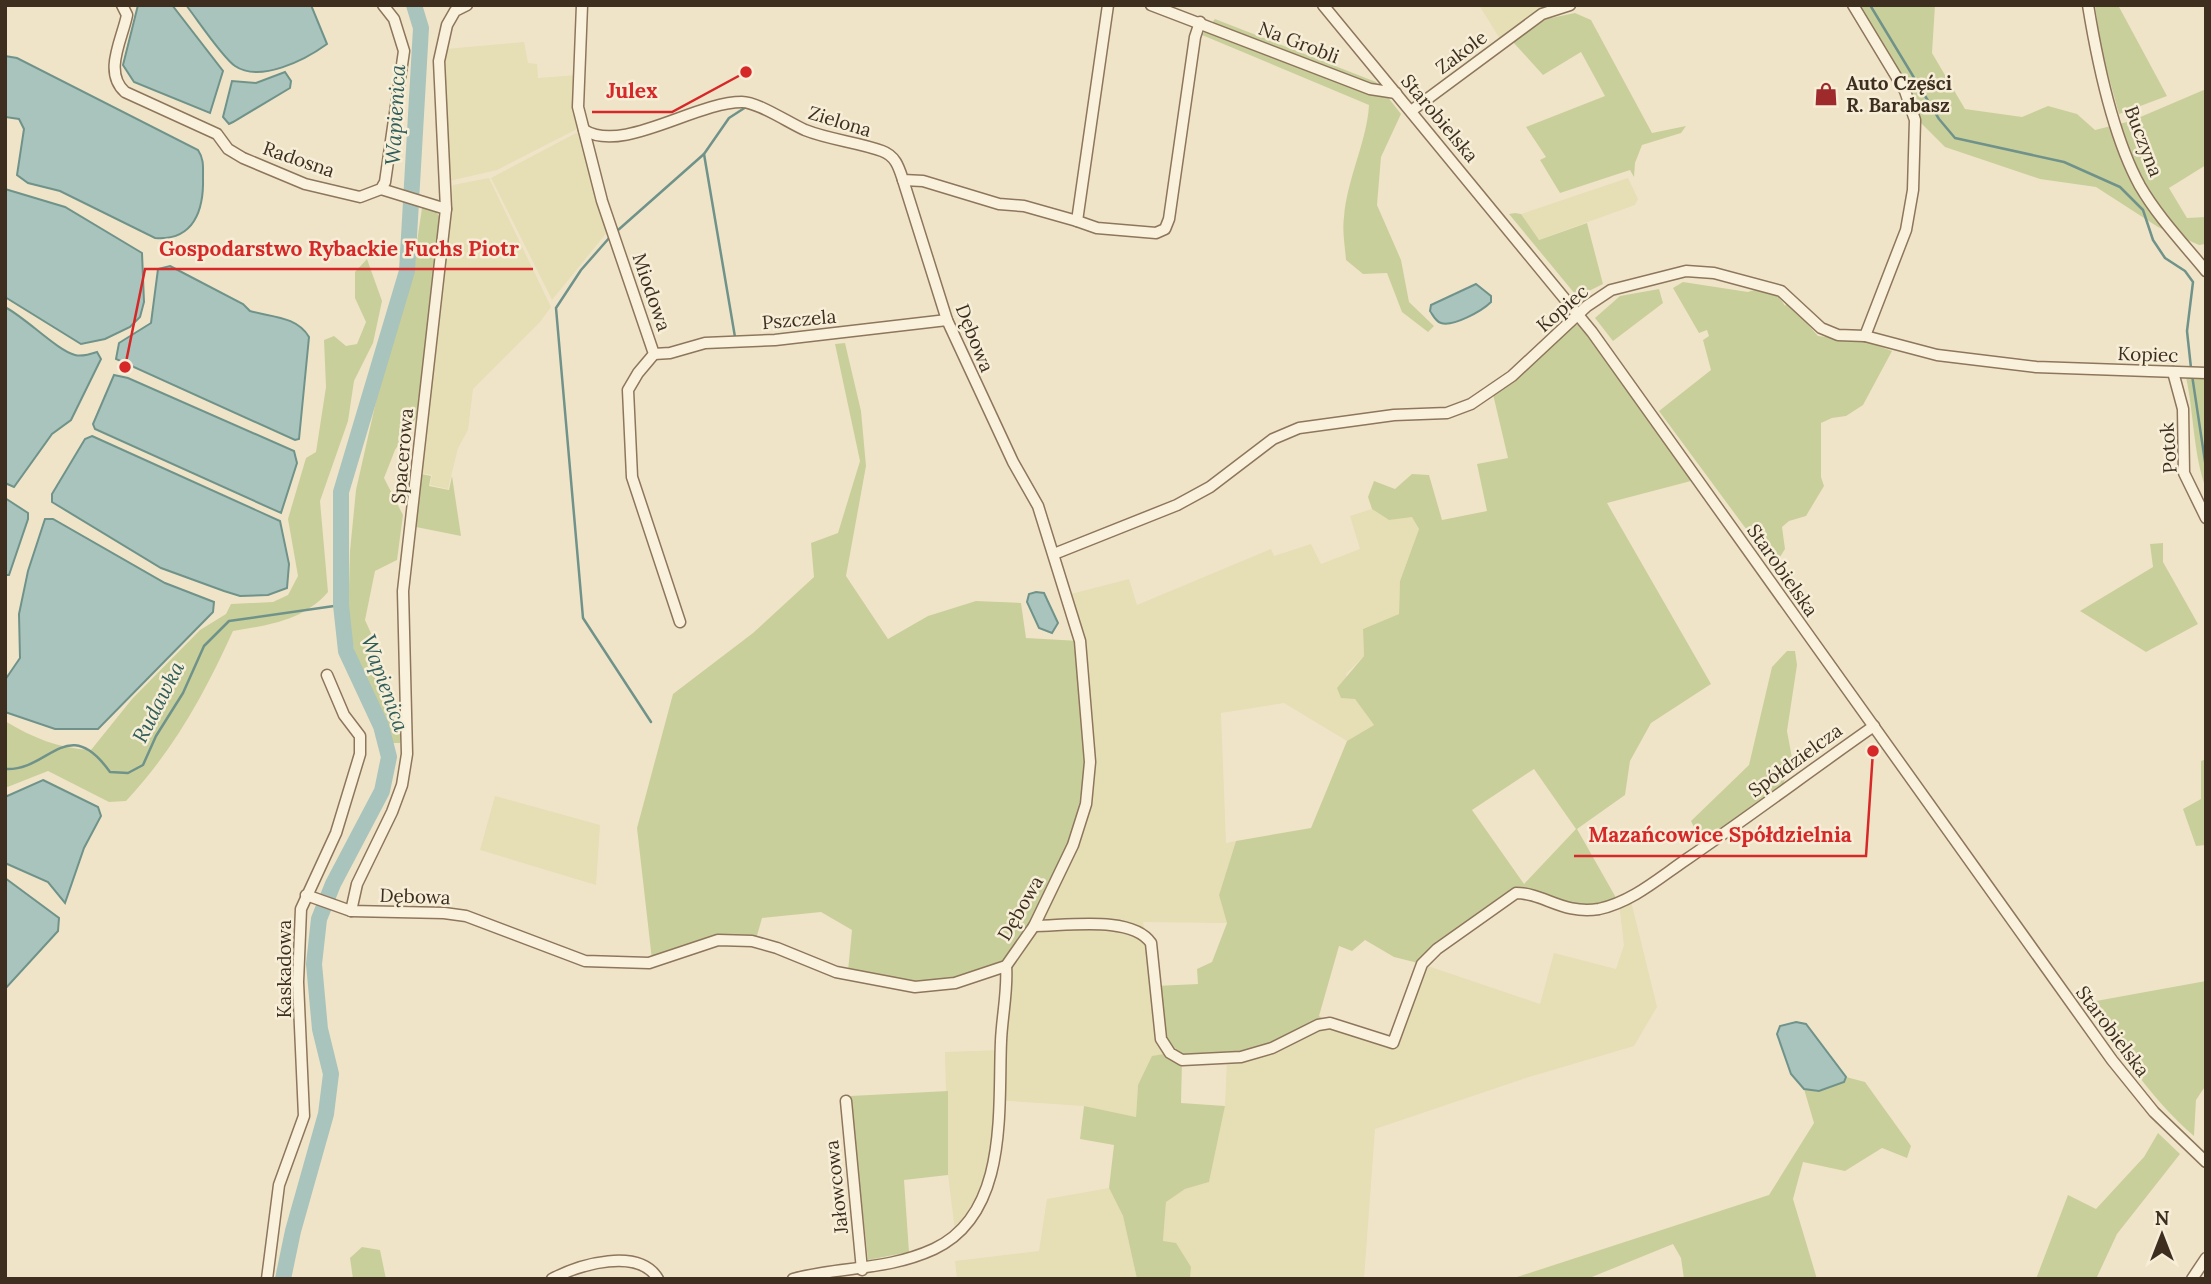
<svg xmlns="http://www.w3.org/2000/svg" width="2211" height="1284" viewBox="0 0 2211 1284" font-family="Lora,serif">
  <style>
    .farmland { fill: #e6deb5 }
    .green { fill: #c9cf9b; fill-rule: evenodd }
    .water { fill: #a9c4bc; stroke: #6f938a; stroke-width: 2 }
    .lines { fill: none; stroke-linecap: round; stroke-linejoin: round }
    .stream { stroke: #6f938a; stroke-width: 2.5 }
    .river { stroke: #a9c4bc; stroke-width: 16 }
    .minor-casing { stroke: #8d765c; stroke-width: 13 }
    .minor { stroke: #faf1dc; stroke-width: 10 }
    .labels { text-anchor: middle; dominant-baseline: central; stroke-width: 5; stroke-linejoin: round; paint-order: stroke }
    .street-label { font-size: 19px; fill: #3d2e20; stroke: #f7eed8 }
    .poi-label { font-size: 19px; font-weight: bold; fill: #3d2e20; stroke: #f7eed8; text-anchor: start }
    .water-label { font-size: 21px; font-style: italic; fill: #2f5d5a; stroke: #f7eed8 }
    .leader { fill: none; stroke: #d62828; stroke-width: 2.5 }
    .callout-dot { fill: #d62828; stroke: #f7eed8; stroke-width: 2.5 }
    .callout-label { font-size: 21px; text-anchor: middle; font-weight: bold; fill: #d62828; stroke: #f7eed8; stroke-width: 5; stroke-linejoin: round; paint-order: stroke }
  </style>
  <rect width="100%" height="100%" fill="#f0e4c8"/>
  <!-- farmland -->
  <g class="farmland">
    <path d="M1479 5H1551L1539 9 1500 39Z"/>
    <path d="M524 42 528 63 537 64 538 78 577 75 581 127 497 170 449 181 443 61 446 49Z"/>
    <path d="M578 132 608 231 552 300 491 178Z"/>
    <path d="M489 178 551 307 540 322 473 389 468 430 458 448 448 489 430 485 432 475 421 473 453 185Z"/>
    <path d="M1628 178 1638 199 1635 205 1538 240 1521 214Z"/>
    <path d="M1372 509 1389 520 1412 516 1419 529 1400 581 1399 614 1363 629 1364 656 1346 674 1355 699 1374 725 1347 741 1284 703 1221 713 1226 843 1236 841 1219 895 1227 923 1143 922 1170 1053 1138 1085 1136 1117 1084 1106 994 1100 991 1153 981 1195 955 1231 948 1175 945 1052 1000 1050 1007 976 1081 641 1067 595 1129 579 1137 605 1271 549 1274 556 1311 544 1321 564 1360 549 1350 516Z"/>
    <path d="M495 796 600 825 596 885 480 850Z"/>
    <path d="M1630 897 1657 1007 1634 1046 1529 1077 1375 1129 1364 1279H1190L1191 1267 1163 1242 1166 1201 1185 1189 1209 1182 1225 1106 1227 1059 1318 1025 1393 1043 1422 964 1540 1004 1554 953 1616 969 1624 945 1619 903Z"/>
    <path d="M1109 1188 1123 1216 1137 1279H957L955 1261 1039 1251 1047 1199Z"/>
  </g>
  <!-- green -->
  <g class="green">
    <path d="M1859 5H1935L1932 53 1965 109 2022 117 2048 106 2077 114 2095 130 2131 121 2206 89V165L2169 188 2187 218 2206 217V244L2199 245 2158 227 2096 187 2040 179 1945 147 1919 121 1918 107 1909 88Z"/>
    <path d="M2095 5H2118L2167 96 2119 114 2101 49Z"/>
    <path d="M1575 13 1591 20 1652 133 1686 126 1681 133 1642 145 1635 163 1634 177 1630 170 1560 193 1540 160 1546 157 1526 127 1605 96 1581 52 1543 75 1513 42 1546 19Z"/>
    <path d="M1215 19 1376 82 1401 114 1381 157 1377 205 1401 260 1409 302 1434 326 1428 332 1402 312 1387 273 1363 274 1346 260C1345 246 1342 231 1344 217 1347 179 1367 141 1369 105L1202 35Z"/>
    <path d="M422 208 436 211 443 224 430 350 417 416 395 450 384 478 403 515 397 560 375 571 365 620 380 653 388 697 402 731 400 743H390L386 726 357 664 348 622 350 551 356 490 379 388 411 282Z"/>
    <path d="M1515 213 1521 214 1539 240 1587 223 1603 284 1583 294H1575L1509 214Z"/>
    <path d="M367 259 382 301 373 343 354 381 348 421 320 501 328 592C303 621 268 625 233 631 205 693 173 751 126 801L109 802 48 771 5 788V721C33 738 58 748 91 750L132 699 200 630 226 614 231 604 273 602 288 595 298 576 288 519 306 458 316 452 326 387 324 340 334 336 346 346 357 344 366 322 355 298V272Z"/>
    <path d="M1683 282 1748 292C1762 287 1778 292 1785 306L1787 302 1790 304 1818 336 1867 342 1892 351 1863 405 1846 416 1832 418 1821 423V477L1824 486 1806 516 1789 521 1782 527 1785 549 1780 557 1769 560 1659 411 1711 370 1703 340 1709 336 1707 330 1699 333 1673 288Z"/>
    <path d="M1659 289 1663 303 1613 341 1595 318 1620 296Z"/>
    <path d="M1573 325H1578L1590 339 1691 481 1607 503 1711 684 1651 723 1630 761 1625 795 1577 829 1619 903 1595 909 1516 893 1422 964 1394 957 1365 940 1352 951 1339 946 1319 1016 1330 1023 1272 1048 1182 1061 1181 1103 1225 1106 1209 1182 1185 1189 1166 1202 1163 1241 1176 1243 1191 1267 1190 1279H1137L1123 1216 1109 1188 1114 1145 1080 1139 1084 1106 1136 1117 1138 1085 1152 1056 1170 1053 1161 1039 1155 986 1198 984 1197 969 1212 962 1227 923 1219 895 1236 841 1311 828 1347 741 1374 725 1355 699 1341 698 1337 688 1364 656 1363 629 1399 614 1400 581 1419 529 1412 517 1389 520 1372 509 1368 497 1374 481 1395 489 1412 474 1429 475 1442 520 1487 511 1477 464 1508 458 1492 390ZM1534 769 1576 829 1524 884 1472 810Z"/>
    <path d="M845 343 861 411 866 466 846 576 888 639 928 616 976 601 1021 603 1026 638 1080 641 1090 762 1073 845 1006 966 954 980 916 984 848 971 852 930 821 912 762 918 756 939 718 937 652 960 637 828 673 694 753 633 814 577 811 543 838 533 860 461 835 344Z"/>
    <path d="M2186 377H2206V489C2193 453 2194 414 2186 377Z"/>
    <path d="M421 474 431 476 429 486 449 490 452 476 461 536 416 527Z"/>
    <path d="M2163 543V562L2198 624 2146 652 2080 611 2153 567 2150 544Z"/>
    <path d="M1787 651H1795L1797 665 1787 731 1792 758 1781 791 1716 839 1698 835 1691 821 1749 765 1772 667Z"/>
    <path d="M2206 759V845L2196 846 2183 809 2201 799V761Z"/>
    <path d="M2206 981V1085L2196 1100 2194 1136C2150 1098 2119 1049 2085 1003Z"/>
    <path d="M1846 1077 1865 1082 1911 1146 1907 1158 1882 1148 1845 1171 1803 1162 1793 1199 1817 1279H1684L1681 1258 1673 1244 1587 1279H1511L1769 1195 1814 1123 1804 1089 1819 1091 1844 1082Z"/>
    <path d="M948 1091V1175L904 1180 909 1252 868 1260 850 1096Z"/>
    <path d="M2158 1133 2180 1154 2117 1234 2096 1279H2036L2068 1195 2096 1209 2144 1157Z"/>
    <path d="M362 1247 380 1250 386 1279H353L350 1258Z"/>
  </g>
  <!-- water -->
  <g class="water">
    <path d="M138 5H172L223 71 210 113 134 82 123 65Z"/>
    <path d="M186 5H311L327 44C305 60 260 83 235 66 222 57 197 19 186 5Z"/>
    <path d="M5 56 17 58 198 150C204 159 203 167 203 177 204 210 194 241 155 238L60 191 28 183 17 175 24 129 19 119 5 117Z"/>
    <path d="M285 72 291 81 290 88 233 122 229 124 223 117 232 81 256 83Z"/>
    <path d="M5 189 65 207 142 253 144 302 140 317 130 327 105 339 81 344 5 297Z"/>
    <path d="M170 266 243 304 250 311C270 317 297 316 309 337L299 439 295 440 116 359 119 343 151 323 158 269Z"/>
    <path d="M1476 284 1491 296V302C1482 311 1453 327 1441 323 1435 321 1433 315 1430 311L1431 305Z"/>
    <path d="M5 307C26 318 58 351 75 355 82 357 91 354 97 352L101 359 71 420 52 434 14 487 5 483Z"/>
    <path d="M114 375 128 378 294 451 297 463 281 513 95 429 93 424Z"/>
    <path d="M92 436 280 521 289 564 287 588 268 595 240 596 224 591 161 568 52 502V494L85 439Z"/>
    <path d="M5 498 28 513V519L9 575H5Z"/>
    <path d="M45 519H53L165 583 214 602 213 612 98 729H55L5 712V680L20 658 19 614 28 571Z"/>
    <path d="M1036 592 1044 593 1058 623 1052 633 1039 628 1027 602 1029 594Z"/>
    <path d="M43 780 98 807 101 816 84 848 65 903 48 882 5 863V797Z"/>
    <path d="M5 878 59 918 58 931 5 989Z"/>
    <path d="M1796 1022 1806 1024 1846 1077 1844 1082 1819 1091 1804 1089 1791 1074 1777 1034 1780 1026Z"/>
  </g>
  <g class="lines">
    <!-- stream -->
    <g class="stream">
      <path d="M1870 5 1939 119 1955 138 2064 162 2120 187 2143 210 2153 240 2165 258 2185 271 2193 282 2187 331 2191 368"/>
      <path d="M704 154 735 337"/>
      <path d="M617 231 704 154 729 118 746 107"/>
      <path d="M610 237 581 270 556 308 583 618 651 722"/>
      <path d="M2192 375 2206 468"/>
      <path d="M5 769C49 772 67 712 110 772L128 773 143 765 156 736 183 693 204 646 229 621 341 605"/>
    </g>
    <!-- river -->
    <path class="river" d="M283 1279 293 1231 326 1114 331 1074 320 1029 314 964 319 919 333 884 382 791 389 757 381 726 346 651 341 605V492L407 271 421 28 414 5"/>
    <!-- minor casing -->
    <g class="minor-casing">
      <g id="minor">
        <path d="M122 5 127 15C122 40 103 72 125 92L217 134 228 149 243 158 305 184 360 197 381 189 385 182 404 51 394 19 383 5"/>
        <path d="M582 5 578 107 602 201 654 354 638 373 628 390 632 477 680 622"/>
        <path d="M1151 5 1370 89 1396 93"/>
        <path d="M1323 5 1592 332 2112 1060 2154 1112 2206 1162"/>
        <path d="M1853 5 1905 91 1915 120 1913 190 1906 230 1865 336"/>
        <path d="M2088 5C2097 60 2113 137 2140 186 2158 217 2183 243 2206 271"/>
        <path d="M1411 111 1542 14 1570 5"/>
        <path d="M584 130C623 154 695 102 742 102 758 102 789 123 805 130 830 140 858 142 882 151 896 156 899 168 903 180L923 181 999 204 1024 206 1077 221 1108 5"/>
        <path d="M381 189 446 209"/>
        <path d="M1077 221 1097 228 1156 233 1165 229 1169 219 1195 37 1200 22"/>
        <path d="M654 354 670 353 705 343 775 340 947 320"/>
        <path d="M2173 372 2183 409 2184 473 2206 518"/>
        <path d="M1054 554 1177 505 1210 487 1273 439 1299 428 1394 415 1447 413 1471 404 1512 376 1587 306 1611 290 1686 271 1714 273 1781 291 1821 328 1838 335 1865 336 1937 355 2036 367 2206 373"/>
        <path d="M306 895 351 911 444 913 466 916 585 961 649 963 718 940 752 941 777 948 836 972 915 987 955 983 1006 966 1034 926 1073 845 1086 804 1090 762 1080 641 1038 506 1013 462 947 320 903 180"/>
        <path d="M351 911 357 884 392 812 402 785 407 754 403 591 446 209 439 61 447 25 455 11 467 5"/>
        <path d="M1034 926C1066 926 1132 915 1151 943L1161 1039 1170 1053 1182 1060 1241 1057 1272 1048 1318 1025 1330 1023 1393 1043 1422 964 1437 949 1516 893C1544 893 1563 915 1599 909 1632 902 1659 878 1687 859 1750 816 1811 770 1874 726"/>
        <path d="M846 1101 862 1270"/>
        <path d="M267 1279 279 1185 304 1116 298 982 301 909 336 833 360 754V736L344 715 327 675"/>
        <path d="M552 1279C580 1264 639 1247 658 1279"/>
        <path d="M793 1279C841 1266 886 1271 934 1249 1009 1214 998 1109 1001 1041 1002 1016 1008 990 1006 966"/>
        <path d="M2192 1279 2206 1258"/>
      </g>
    </g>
    <!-- minor -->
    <use href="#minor" class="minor"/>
  </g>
  <!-- icons -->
  <defs>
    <g id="shop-bare" transform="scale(1.89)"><path d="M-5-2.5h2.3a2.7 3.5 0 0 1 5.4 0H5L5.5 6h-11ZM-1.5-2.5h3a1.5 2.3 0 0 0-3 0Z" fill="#9e2a2b" stroke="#f7eed8" stroke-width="2.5" paint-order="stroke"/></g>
  </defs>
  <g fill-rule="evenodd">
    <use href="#shop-bare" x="1826" y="94"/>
  </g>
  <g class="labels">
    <!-- street labels -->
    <g class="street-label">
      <text transform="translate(1299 42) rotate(21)">Na Grobli</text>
      <text transform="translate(1461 52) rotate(-37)">Zakole</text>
      <text transform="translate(1440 118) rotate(50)">Starobielska</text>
      <text transform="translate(840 121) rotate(17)">Zielona</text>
      <text transform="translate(2144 141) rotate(69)">Buczyna</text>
      <text transform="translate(299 159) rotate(19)">Radosna</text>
      <text transform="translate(652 292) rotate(71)">Miodowa</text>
      <text transform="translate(1562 308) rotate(-41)">Kopiec</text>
      <text transform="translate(799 319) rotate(-5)">Pszczela</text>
      <text transform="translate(975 338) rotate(68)">Dębowa</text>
      <text transform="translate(2148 354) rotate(2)">Kopiec</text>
      <text transform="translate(2168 448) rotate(-94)">Potok</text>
      <text transform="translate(402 456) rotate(-85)">Spacerowa</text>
      <text transform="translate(1783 570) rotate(55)">Starobielska</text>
      <text transform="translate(1795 760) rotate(-36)">Spółdzielcza</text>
      <text transform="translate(415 896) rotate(2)">Dębowa</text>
      <text transform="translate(1020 908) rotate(-60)">Dębowa</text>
      <text transform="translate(284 969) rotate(-90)">Kaskadowa</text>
      <text transform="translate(2113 1031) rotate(53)">Starobielska</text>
      <text transform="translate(836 1187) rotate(-96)">Jałowcowa</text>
    </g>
    <!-- poi labels -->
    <g class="poi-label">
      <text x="1846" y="83">Auto Części<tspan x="1846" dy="22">R. Barabasz</tspan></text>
    </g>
    <!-- water labels -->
    <g class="water-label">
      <text transform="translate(395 115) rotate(-87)">Wapienica</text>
      <text transform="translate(385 683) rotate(70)">Wapienica</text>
      <text transform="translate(158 702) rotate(-63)">Rudawka</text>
    </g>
  </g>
  <!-- callouts -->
  <path class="leader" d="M746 72L672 112H592M125 367L145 269H533M1873 751L1866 856H1574"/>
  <g class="callout-dot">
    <circle cx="746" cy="72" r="7"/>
    <circle cx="125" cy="367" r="7"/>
    <circle cx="1873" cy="751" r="7"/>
  </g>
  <g class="callout-label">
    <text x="632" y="98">Julex</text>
    <text x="339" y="256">Gospodarstwo Rybackie Fuchs Piotr</text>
    <text x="1720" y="842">Mazańcowice Spółdzielnia</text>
  </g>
  <!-- border -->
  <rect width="2211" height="1284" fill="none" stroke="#3d2e20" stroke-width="14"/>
  <!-- north arrow -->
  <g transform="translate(2162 1235)" stroke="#f7eed8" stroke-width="5" paint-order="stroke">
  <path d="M0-5L12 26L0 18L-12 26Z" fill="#3d2e20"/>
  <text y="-10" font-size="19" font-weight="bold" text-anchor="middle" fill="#3d2e20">N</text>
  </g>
</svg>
